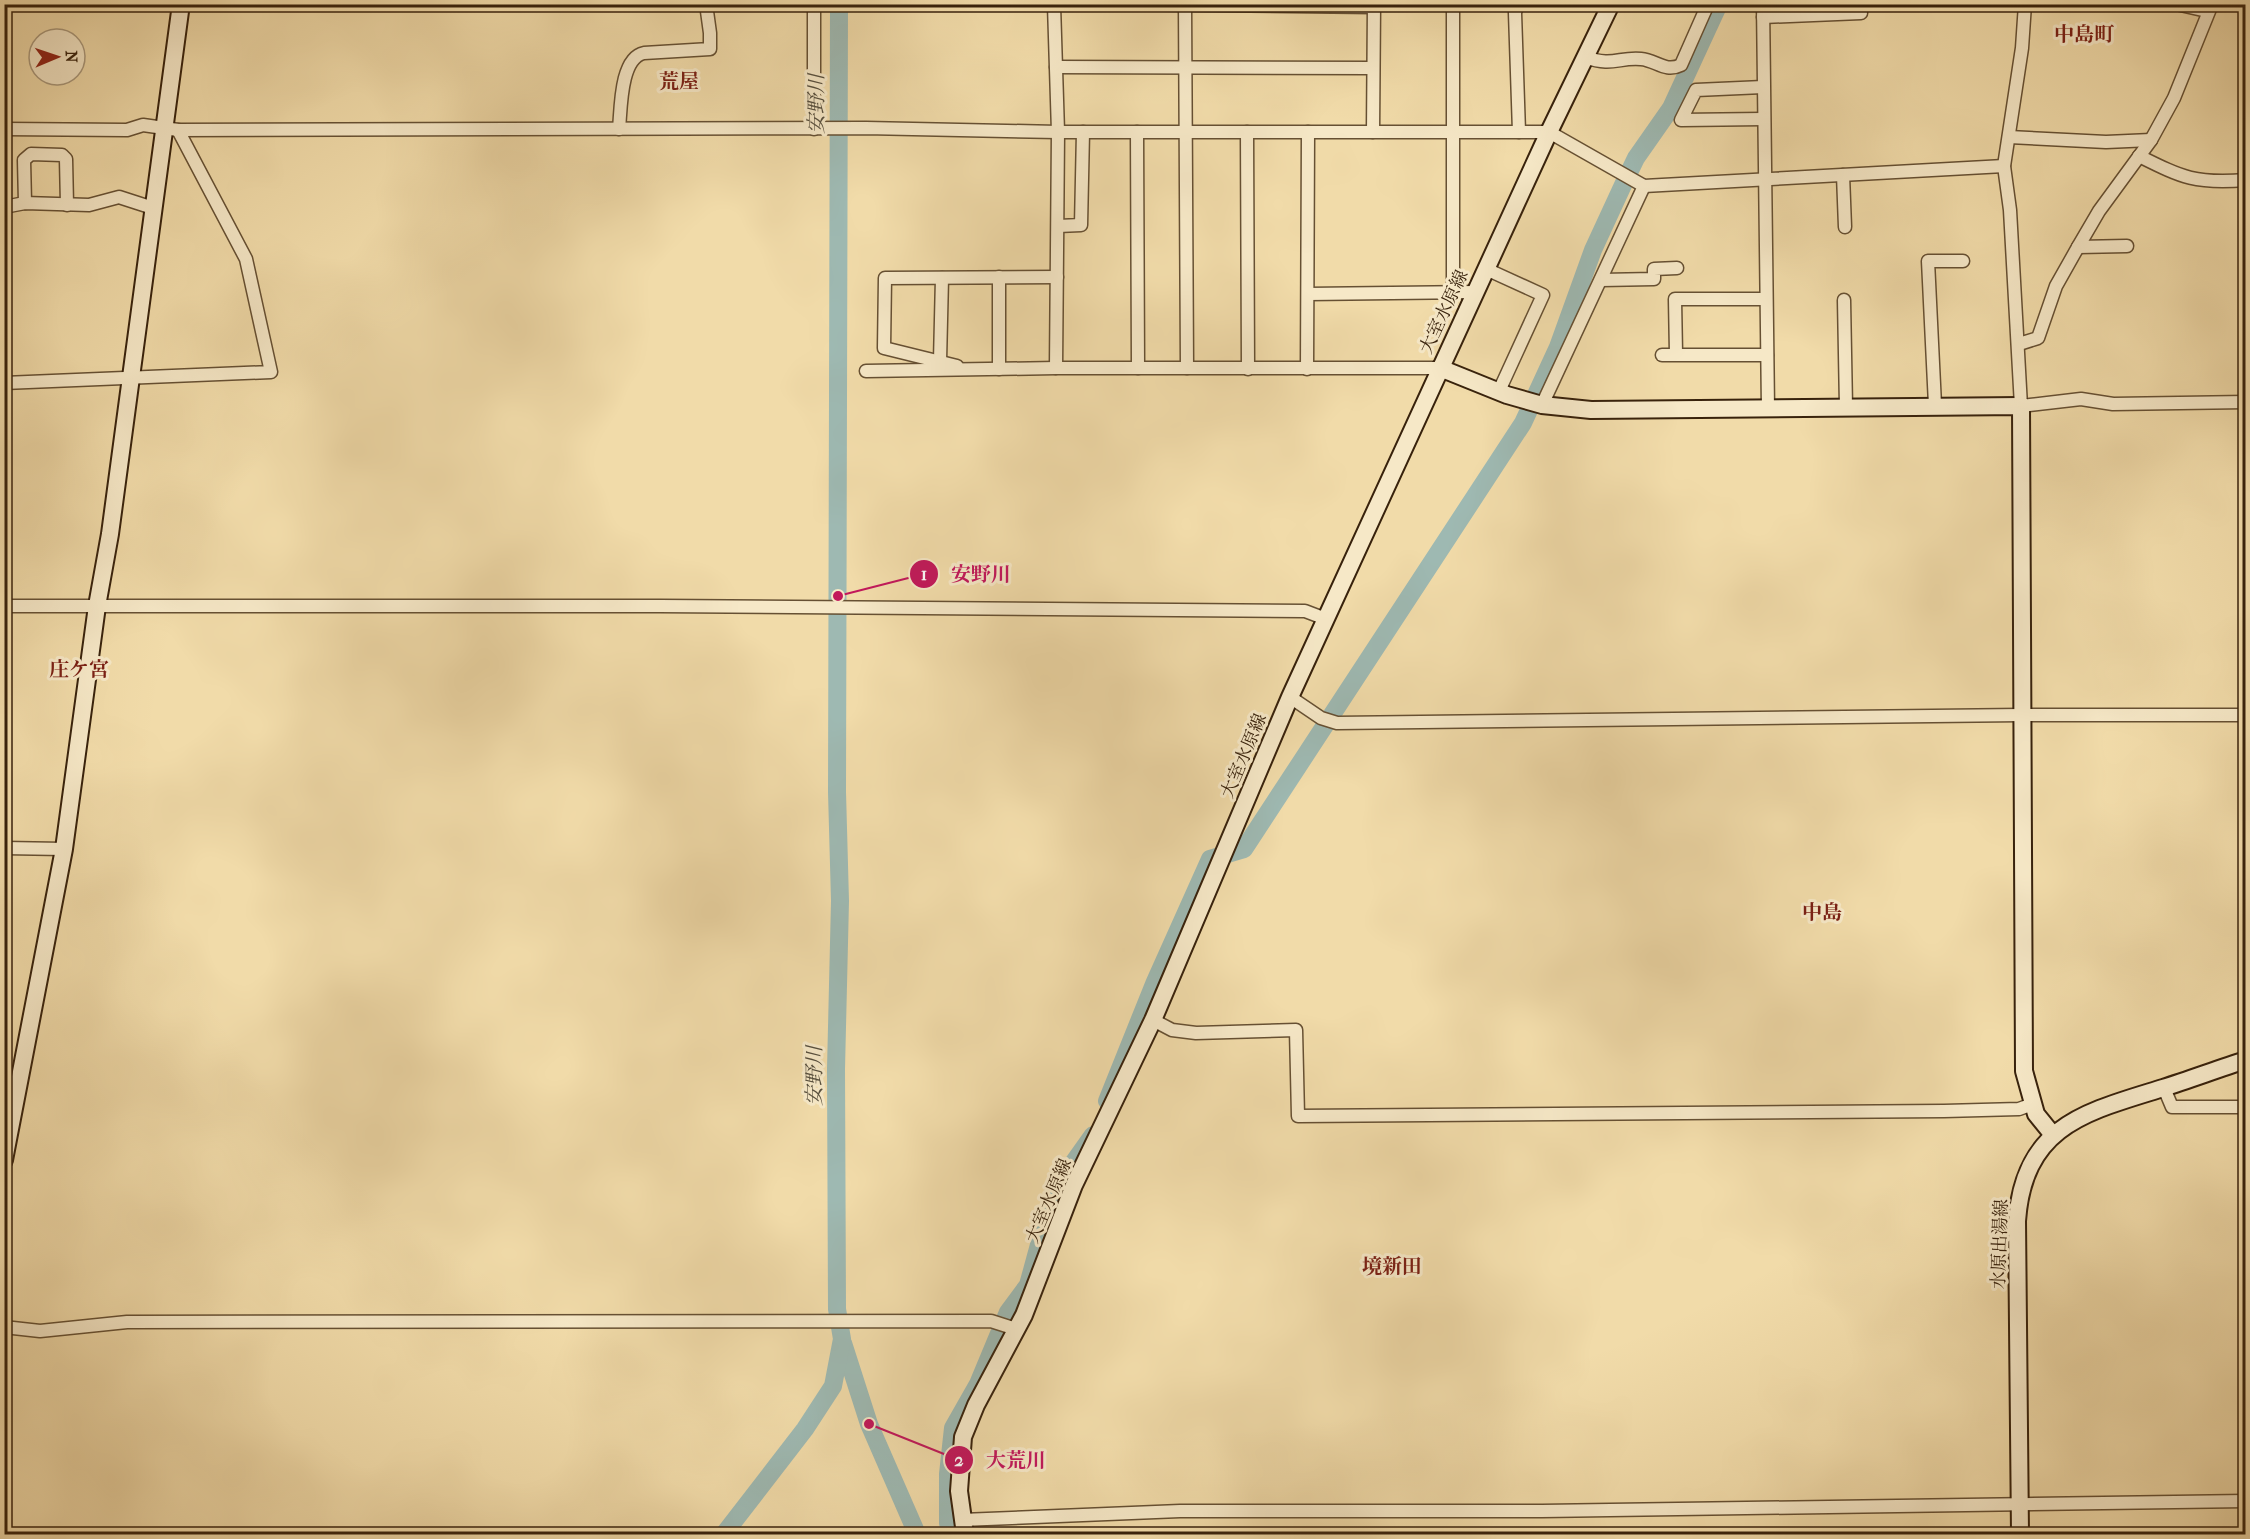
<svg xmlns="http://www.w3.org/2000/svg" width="2250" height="1539" viewBox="0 0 2250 1539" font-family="'IM FELL French Canon','Noto Serif JP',serif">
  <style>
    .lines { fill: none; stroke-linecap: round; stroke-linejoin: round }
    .river { stroke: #9eb9b2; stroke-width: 18 }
    .street-casing { stroke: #665033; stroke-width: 15 }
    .secondary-casing { stroke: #38220c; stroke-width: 20 }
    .street { stroke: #f6e8c7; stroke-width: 12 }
    .secondary { stroke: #f6e8c7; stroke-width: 16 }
    .labels { text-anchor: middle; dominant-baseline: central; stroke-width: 6; stroke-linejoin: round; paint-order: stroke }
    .street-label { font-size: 18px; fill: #38220c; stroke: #f6e8c7 }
    .neighbourhood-label { font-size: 20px; font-weight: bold; fill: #7a1f14; stroke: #f6e8c7 }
    .water-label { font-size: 20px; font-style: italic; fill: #574f3e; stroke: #f6e8c7 }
    .leader { fill: none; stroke: #c2185b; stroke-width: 2 }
    .callout-dot { fill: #c2185b; stroke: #f6e8c7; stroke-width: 2 }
    .mark-label { font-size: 18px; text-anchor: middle; font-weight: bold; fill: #fff }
    .callout-label { font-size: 20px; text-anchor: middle; font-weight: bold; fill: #c2185b; stroke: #f6e8c7; stroke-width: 6; stroke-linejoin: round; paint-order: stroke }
  </style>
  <rect width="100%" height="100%" fill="#f1dba9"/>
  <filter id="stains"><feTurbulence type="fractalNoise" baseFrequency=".00333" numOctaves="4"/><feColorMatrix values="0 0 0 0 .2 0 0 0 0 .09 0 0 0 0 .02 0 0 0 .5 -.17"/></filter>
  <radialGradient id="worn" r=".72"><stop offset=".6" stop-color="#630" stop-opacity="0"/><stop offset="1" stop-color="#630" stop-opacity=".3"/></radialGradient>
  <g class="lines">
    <!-- river -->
    <g class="river">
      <path d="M1107 1101 1154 984 1210 859 1244 849 1523 423 1558 347 1593 250 1623 185 1636 158 1671 108 1719 4"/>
      <path d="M843 1343 869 1424 917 1534"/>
      <path d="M724 1534 805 1429 833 1386 842 1339 837 1309 836 1069 840 901 837 792 839 4"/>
      <path d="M953 1534 948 1523V1474L953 1428 978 1384 1008 1312 1028 1285 1054 1190 1093 1135"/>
    </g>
    <!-- street casing -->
    <g class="street-casing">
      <g id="street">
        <path d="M814 4V129"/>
        <path d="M1117 4 1374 7"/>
        <path d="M1185 4 1187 368"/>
        <path d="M1453 4V292"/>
        <path d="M1517 4 1515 13 1519 132"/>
        <path d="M1763 4 1768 409"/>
        <path d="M2025 4 2022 48 2004 166 2010 210 2021 406 2081 399 2113 404 2246 402"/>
        <path d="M2176 4 2207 11"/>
        <path d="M1763 17 1861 13"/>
        <path d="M1585 57C1613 67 1618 57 1641 59 1656 60 1665 73 1681 65L1708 4"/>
        <path d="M1056 67 1373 68"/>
        <path d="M1763 87 1696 90 1681 120 1763 119"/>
        <path d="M4 129 127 130 143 125 178 130 866 128 1058 132H1549L1644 186 2004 166"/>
        <path d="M619 129C621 109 620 58 644 53L710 49V33L706 4"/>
        <path d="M1137 132 1138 368"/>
        <path d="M1247 132 1248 369"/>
        <path d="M1373 132 1374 4"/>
        <path d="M2009 137 2106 142 2151 140"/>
        <path d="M2139 156C2183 178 2196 184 2246 180"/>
        <path d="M1843 175 1845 227"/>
        <path d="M25 203 24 160 31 154 62 155 66 159 67 205"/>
        <path d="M4 207 25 203 89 205 119 197 153 208"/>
        <path d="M1058 226 1081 225 1083 132"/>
        <path d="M2078 247 2127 246"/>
        <path d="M1486 269 1543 295 1499 391"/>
        <path d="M999 277V369"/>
        <path d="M1601 280 1654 279V269L1677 268"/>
        <path d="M1308 294 1475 292"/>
        <path d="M1844 300 1846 407"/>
        <path d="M2019 344 2038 338 2056 286 2078 247 2099 211 2151 140 2174 98 2212 4"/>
        <path d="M1676 354 1675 299H1766"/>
        <path d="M1662 355H1767"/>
        <path d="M940 361 942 278"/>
        <path d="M957 366 884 348 885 278 1057 277"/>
        <path d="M1056 368 1058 132 1054 5 1069 4"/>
        <path d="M1307 369 1308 132"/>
        <path d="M866 371 1056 368H1440"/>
        <path d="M4 383 271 372 246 259 178 130"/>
        <path d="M1542 405 1644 186"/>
        <path d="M1935 405 1928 261H1963"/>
        <path d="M4 606H660L1305 611 1326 619"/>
        <path d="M1290 697 1321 718 1337 723 2021 715H2246"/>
        <path d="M4 848 64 849"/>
        <path d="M1153 1020 1172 1030 1196 1033 1296 1030 1298 1116 1944 1111 2019 1109 2033 1104"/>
        <path d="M2164 1088 2172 1107H2246"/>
        <path d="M4 1327 40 1331 127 1322 991 1321 1016 1329"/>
        <path d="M962 1520 1180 1511H1542L2246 1501"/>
        <path d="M2243 1534 2246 1530"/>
      </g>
    </g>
    <!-- secondary casing -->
    <g class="secondary-casing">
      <g id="secondary">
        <path d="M1440 368 1507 395 1542 405 1591 410 2021 406 2024 1071 2036 1114 2053 1135"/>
        <path d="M4 1160 64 849 97 606 110 534 181 4"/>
        <path d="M965 1534 959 1491 963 1437 976 1405 1024 1315 1074 1185 1153 1020 1290 697 1549 132 1611 4"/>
        <path d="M2020 1534 2017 1221C2024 1125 2086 1112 2163 1088 2191 1079 2218 1069 2246 1060"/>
      </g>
    </g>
    <!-- street -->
    <use href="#street" class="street"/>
    <!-- secondary -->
    <use href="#secondary" class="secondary"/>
  </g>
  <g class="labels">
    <!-- street labels -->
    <g class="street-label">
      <text transform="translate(1444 312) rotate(-65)">大室水原線</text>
      <text transform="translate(1244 756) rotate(-67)">大室水原線</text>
      <text transform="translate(1049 1201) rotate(-67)">大室水原線</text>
      <text transform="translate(2000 1244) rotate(-88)">水原出湯線</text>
    </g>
    <!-- neighbourhood labels -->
    <g class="neighbourhood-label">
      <text x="2084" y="34">中島町</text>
      <text x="679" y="81">荒屋</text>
      <text x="79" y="669">庄ケ宮</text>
      <text x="1822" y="912">中島</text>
      <text x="1392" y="1266">境新田</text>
    </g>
    <!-- water labels -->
    <g class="water-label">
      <text transform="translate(816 104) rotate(-90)">安野川</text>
      <text transform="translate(814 1076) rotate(-90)">安野川</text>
    </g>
  </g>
  <!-- callouts -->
  <path class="leader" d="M838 596L924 574M869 1424L959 1460"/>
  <g class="callout-dot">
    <circle cx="838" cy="596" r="6"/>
    <circle cx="869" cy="1424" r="6"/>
    <circle cx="924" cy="574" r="15"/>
    <circle cx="959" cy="1460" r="15"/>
  </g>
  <g class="mark-label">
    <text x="924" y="580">1</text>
    <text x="959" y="1466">2</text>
  </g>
  <g class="callout-label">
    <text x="981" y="581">安野川</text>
    <text x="1016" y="1467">大荒川</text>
  </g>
  <!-- margin -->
  <rect width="2250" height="1539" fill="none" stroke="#f1dba9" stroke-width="24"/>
  <rect x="6" y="6" width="2238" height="1527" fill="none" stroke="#38220c" stroke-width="3"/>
  <rect x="12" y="12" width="2226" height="1515" fill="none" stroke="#38220c" stroke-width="1.5"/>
  <!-- north arrow -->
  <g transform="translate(57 57) rotate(88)"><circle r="28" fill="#f6e8c7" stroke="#aa997c" stroke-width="1.5"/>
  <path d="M0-4.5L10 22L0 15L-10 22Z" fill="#8f2418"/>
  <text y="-9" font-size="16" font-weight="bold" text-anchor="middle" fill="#38220c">N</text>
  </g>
  <rect width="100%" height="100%" filter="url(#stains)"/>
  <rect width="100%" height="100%" fill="url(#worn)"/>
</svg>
